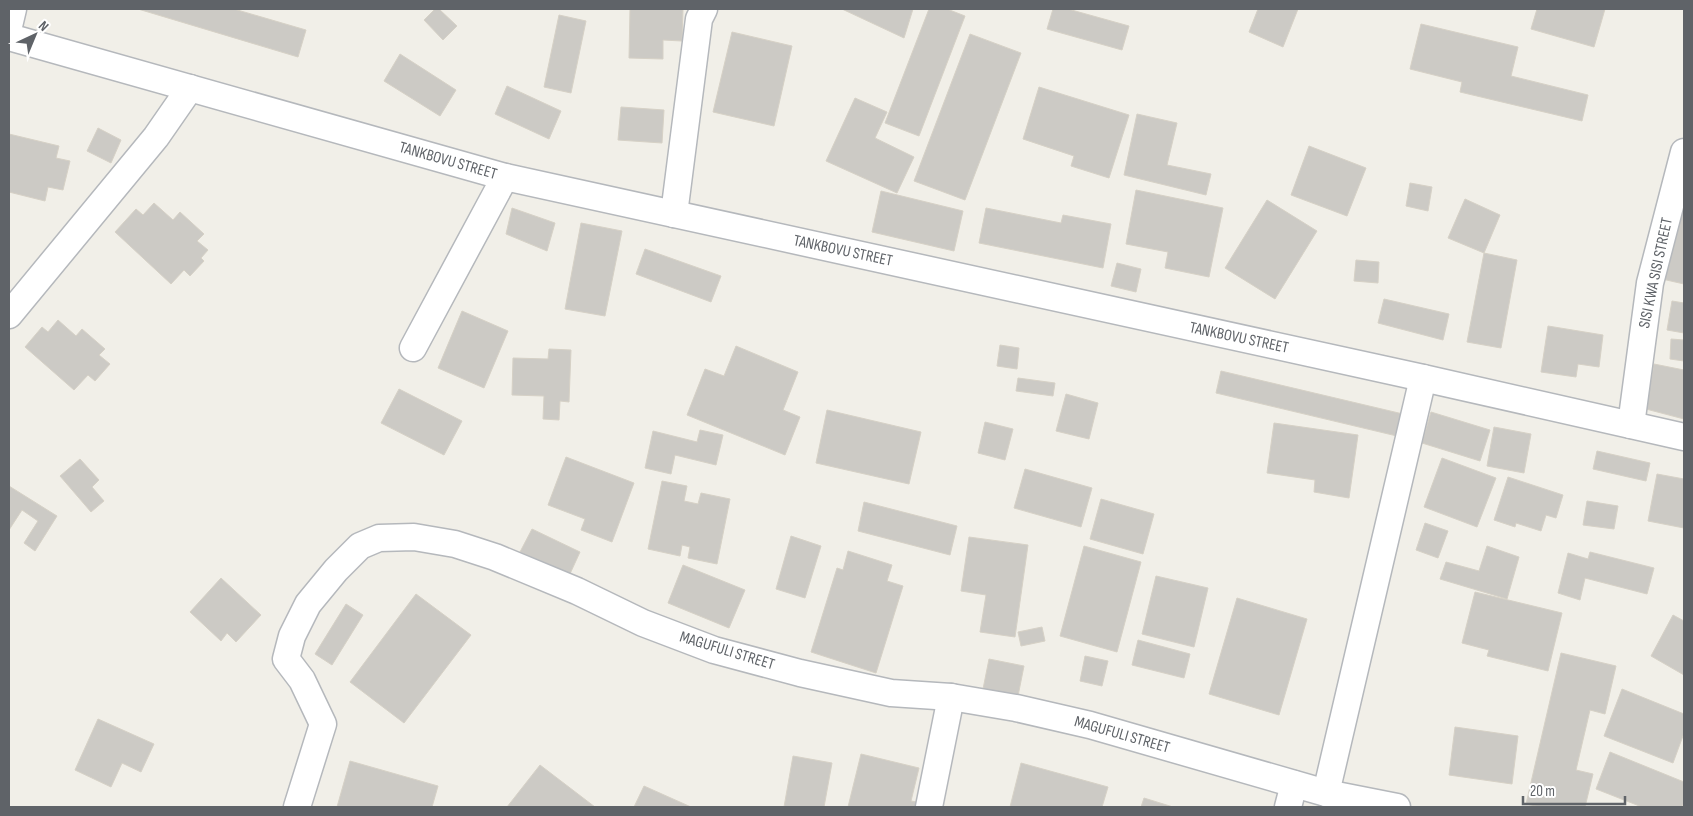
<svg xmlns="http://www.w3.org/2000/svg" width="1693" height="816" viewBox="0 0 1693 816" font-family="'Sofia Sans Condensed',sans-serif">
  <style>
    .building { fill: #cccac5; stroke: #d6d1c6 }
    .lines { fill: none; stroke-linecap: round; stroke-linejoin: round }
    .minor-casing { stroke: #b5b8bc; stroke-width: 29 }
    .minor { stroke: #fff; stroke-width: 26 }
    .labels { text-anchor: middle; dominant-baseline: central; stroke-width: 5; stroke-linejoin: round; paint-order: stroke }
    .street-label { font-size: 16px; fill: #5f6368; stroke: #fff }
  </style>
  <rect width="100%" height="100%" fill="#f1efe8"/>
  <!-- building -->
  <g class="building">
    <path d="M138 9H234L306 30 298 57Z"/>
    <path d="M435 9H439L457 26 443 40 424 20Z"/>
    <path d="M630 9H683L682 41 663 40V59L629 58Z"/>
    <path d="M842 9H913L904 38Z"/>
    <path d="M929 9H947L965 16 919 136 885 123Z"/>
    <path d="M1053 9H1068L1129 26 1122 50 1047 29Z"/>
    <path d="M1258 9H1298L1283 47 1249 32Z"/>
    <path d="M1537 9H1605L1594 47 1531 29Z"/>
    <path d="M559 15 586 21 571 93 544 87Z"/>
    <path d="M1421 24 1518 47 1511 76 1588 95 1582 121 1460 92 1462 82 1410 69Z"/>
    <path d="M732 32 792 46 774 126 713 112Z"/>
    <path d="M970 34 1021 53 965 200 914 181Z"/>
    <path d="M400 54 456 90 440 116 384 81Z"/>
    <path d="M507 86 561 111 549 139 495 114Z"/>
    <path d="M1039 87 1129 115 1109 178 1071 166 1074 156 1023 139Z"/>
    <path d="M855 98 887 112 875 138 914 157 897 193 826 161Z"/>
    <path d="M621 107 664 110 662 143 618 140Z"/>
    <path d="M1137 114 1177 123 1167 165 1211 174 1206 195 1124 175Z"/>
    <path d="M98 128 121 140 111 163 87 151Z"/>
    <path d="M9 134 59 146 56 158 70 161 63 190 48 187 45 201 9 192Z"/>
    <path d="M1309 146 1366 168 1347 216 1291 195Z"/>
    <path d="M1684 171V284L1662 279Z"/>
    <path d="M1410 183 1432 187 1428 211 1406 206Z"/>
    <path d="M1136 190 1223 208 1209 277 1165 268 1168 252 1126 244Z"/>
    <path d="M881 191 963 211 954 251 872 232Z"/>
    <path d="M1465 199 1500 215 1484 253 1448 238Z"/>
    <path d="M1267 200 1317 231 1275 299 1225 268Z"/>
    <path d="M154 203 173 220 180 212 204 234 197 241 208 250 201 258 204 261 190 276 184 270 171 284 115 232 136 209 143 215Z"/>
    <path d="M512 208 555 223 547 251 506 234Z"/>
    <path d="M986 208 1061 223 1063 215 1111 224 1103 268 979 243Z"/>
    <path d="M581 223 622 231 605 316 565 309Z"/>
    <path d="M645 249 721 276 711 302 636 274Z"/>
    <path d="M1484 253 1517 260 1501 348 1467 342Z"/>
    <path d="M1356 260 1379 262 1378 283 1354 281Z"/>
    <path d="M1117 263 1141 269 1136 292 1111 286Z"/>
    <path d="M1384 299 1449 314 1443 340 1378 323Z"/>
    <path d="M1672 301 1684 303V333L1667 330Z"/>
    <path d="M462 311 508 331 484 388 438 368Z"/>
    <path d="M58 320 76 336 82 329 105 349 99 355 110 364 95 381 88 375 74 390 25 347 42 327 48 332Z"/>
    <path d="M1548 326 1603 335 1599 367 1578 364 1576 377 1541 372Z"/>
    <path d="M1671 339 1684 340V361L1670 359Z"/>
    <path d="M1000 345 1019 348 1017 369 997 366Z"/>
    <path d="M736 346 798 372 783 410 800 417 785 455 687 415 705 369 724 376Z"/>
    <path d="M549 349 571 350 569 402 560 401 559 420 543 419 544 396 512 395 513 358 548 359Z"/>
    <path d="M1654 364 1684 370V419L1646 409Z"/>
    <path d="M1221 371 1403 414 1401 437 1216 393Z"/>
    <path d="M1018 378 1055 383 1053 396 1016 391Z"/>
    <path d="M399 389 462 421 444 455 381 423Z"/>
    <path d="M1066 394 1098 403 1089 439 1056 431Z"/>
    <path d="M827 410 921 432 909 484 816 463Z"/>
    <path d="M1431 412 1490 430 1480 461 1422 443Z"/>
    <path d="M985 422 1013 429 1005 460 978 453Z"/>
    <path d="M1274 423 1358 435 1349 498 1314 492 1315 480 1267 473Z"/>
    <path d="M1494 427 1531 434 1524 473 1487 466Z"/>
    <path d="M700 430 723 435 716 465 675 455 671 474 645 468 653 431 697 442Z"/>
    <path d="M1597 451 1650 463 1646 481 1593 469Z"/>
    <path d="M566 457 634 483 612 542 581 530 585 519 548 505Z"/>
    <path d="M1442 458 1496 478 1477 527 1424 507Z"/>
    <path d="M80 459 99 480 92 487 104 501 91 512 60 476Z"/>
    <path d="M1025 469 1092 488 1081 527 1014 508Z"/>
    <path d="M1657 474 1684 479V528L1648 521Z"/>
    <path d="M1508 477 1563 495 1556 518 1546 515 1541 531 1516 523 1515 527 1494 520Z"/>
    <path d="M662 481 687 486 684 501 698 504 701 493 730 499 717 564 688 558 690 547 682 545 680 556 648 549Z"/>
    <path d="M9 486 57 516 35 551 24 543 38 521 22 510 9 530Z"/>
    <path d="M1101 499 1154 514 1143 554 1090 539Z"/>
    <path d="M1587 501 1618 506 1614 529 1583 525Z"/>
    <path d="M864 502 957 526 950 555 858 531Z"/>
    <path d="M1425 523 1448 531 1438 558 1416 550Z"/>
    <path d="M532 529 580 552 569 576 520 552Z"/>
    <path d="M791 536 821 546 805 598 776 589Z"/>
    <path d="M969 537 1028 545 1015 637 980 632 986 595 961 591Z"/>
    <path d="M1084 546 1141 562 1117 652 1060 636Z"/>
    <path d="M1487 546 1519 557 1507 599 1440 579 1446 562 1479 571Z"/>
    <path d="M848 551 892 565 887 581 903 586 876 673 811 652 837 568 843 570Z"/>
    <path d="M1590 552 1654 568 1647 594 1585 578 1580 600 1558 593 1568 553 1588 559Z"/>
    <path d="M683 565 745 590 729 628 668 603Z"/>
    <path d="M1156 576 1208 588 1194 647 1142 634Z"/>
    <path d="M221 578 261 615 236 642 227 633 221 641 190 612Z"/>
    <path d="M1475 592 1562 613 1548 671 1487 656 1489 650 1462 643Z"/>
    <path d="M416 594 471 635 404 723 350 682Z"/>
    <path d="M1237 598 1307 619 1279 715 1209 694Z"/>
    <path d="M346 604 363 615 332 665 315 654Z"/>
    <path d="M1673 615 1684 621V675L1651 656Z"/>
    <path d="M1042 627 1045 641 1021 646 1018 632Z"/>
    <path d="M1138 640 1190 654 1184 678 1132 665Z"/>
    <path d="M1561 653 1616 666 1605 714 1590 710 1576 770 1593 774 1585 807H1541L1526 804Z"/>
    <path d="M1085 656 1108 661 1102 686 1080 681Z"/>
    <path d="M989 659 1024 666 1018 696 983 689Z"/>
    <path d="M1622 689 1684 714V733L1673 763 1604 736Z"/>
    <path d="M98 719 154 744 141 772 122 763 111 787 75 770Z"/>
    <path d="M1455 727 1518 736 1512 784 1449 775Z"/>
    <path d="M1610 752 1684 782V802L1682 807H1642L1596 789Z"/>
    <path d="M861 754 919 768 911 801 922 803 921 807H848Z"/>
    <path d="M793 756 832 763 824 807H784Z"/>
    <path d="M350 761 438 786 432 807H337Z"/>
    <path d="M1021 763 1108 787 1102 807H1010Z"/>
    <path d="M540 765 595 807H507Z"/>
    <path d="M644 786 691 807H634Z"/>
    <path d="M1144 798 1173 807H1141Z"/>
  </g>
  <g class="lines">
    <!-- minor casing -->
    <g class="minor-casing">
      <g id="minor">
        <path d="M9 26 13 9"/>
        <path d="M9 37 505 177 1423 378 1684 437"/>
        <path d="M674 214 699 19 704 9"/>
        <path d="M9 315 156 137 190 88"/>
        <path d="M413 348 505 177"/>
        <path d="M1631 425 1650 283 1684 152"/>
        <path d="M1326 793 1423 378"/>
        <path d="M297 807 323 724 302 680 286 659 292 636 308 604 336 570 360 546 379 538 414 537 455 544 495 557 577 591 643 623 714 650 800 673 891 693 951 697 1016 708 1090 725 1326 793 1397 807"/>
        <path d="M929 807 951 697"/>
        <path d="M1288 807 1294 784"/>
      </g>
    </g>
    <!-- minor -->
    <use href="#minor" class="minor"/>
  </g>
  <g class="labels">
    <!-- street labels -->
    <g class="street-label">
      <text transform="translate(448 161) rotate(16)">TANKBOVU STREET</text>
      <text transform="translate(843 251) rotate(12)">TANKBOVU STREET</text>
      <text transform="translate(1656 273) rotate(-78)">SISI KWA SISI STREET</text>
      <text transform="translate(1239 338) rotate(12)">TANKBOVU STREET</text>
      <text transform="translate(727 651) rotate(17)">MAGUFULI STREET</text>
      <text transform="translate(1122 735) rotate(16)">MAGUFULI STREET</text>
    </g>
  </g>
  <!-- border -->
  <rect width="1693" height="816" fill="none" stroke="#5f6368" stroke-width="20"/>
  <!-- north arrow -->
  <g transform="translate(35 35) rotate(44)" stroke="#ffffff" stroke-width="4" paint-order="stroke">
  <path d="M0-4L9 19L0 12L-9 19Z" fill="#5f6368"/>
  <text y="-8" font-size="14" font-weight="bold" text-anchor="middle" fill="#5f6368">N</text>
  </g>
  <!-- scale -->
  <path d="M1523 796v8h102v-8" fill="none" stroke="#5f6368" stroke-width="2.5"/>
  <text x="1530" y="796" font-size="15" fill="#5f6368" stroke="#ffffff" stroke-width="4" paint-order="stroke">20 m</text>
</svg>
